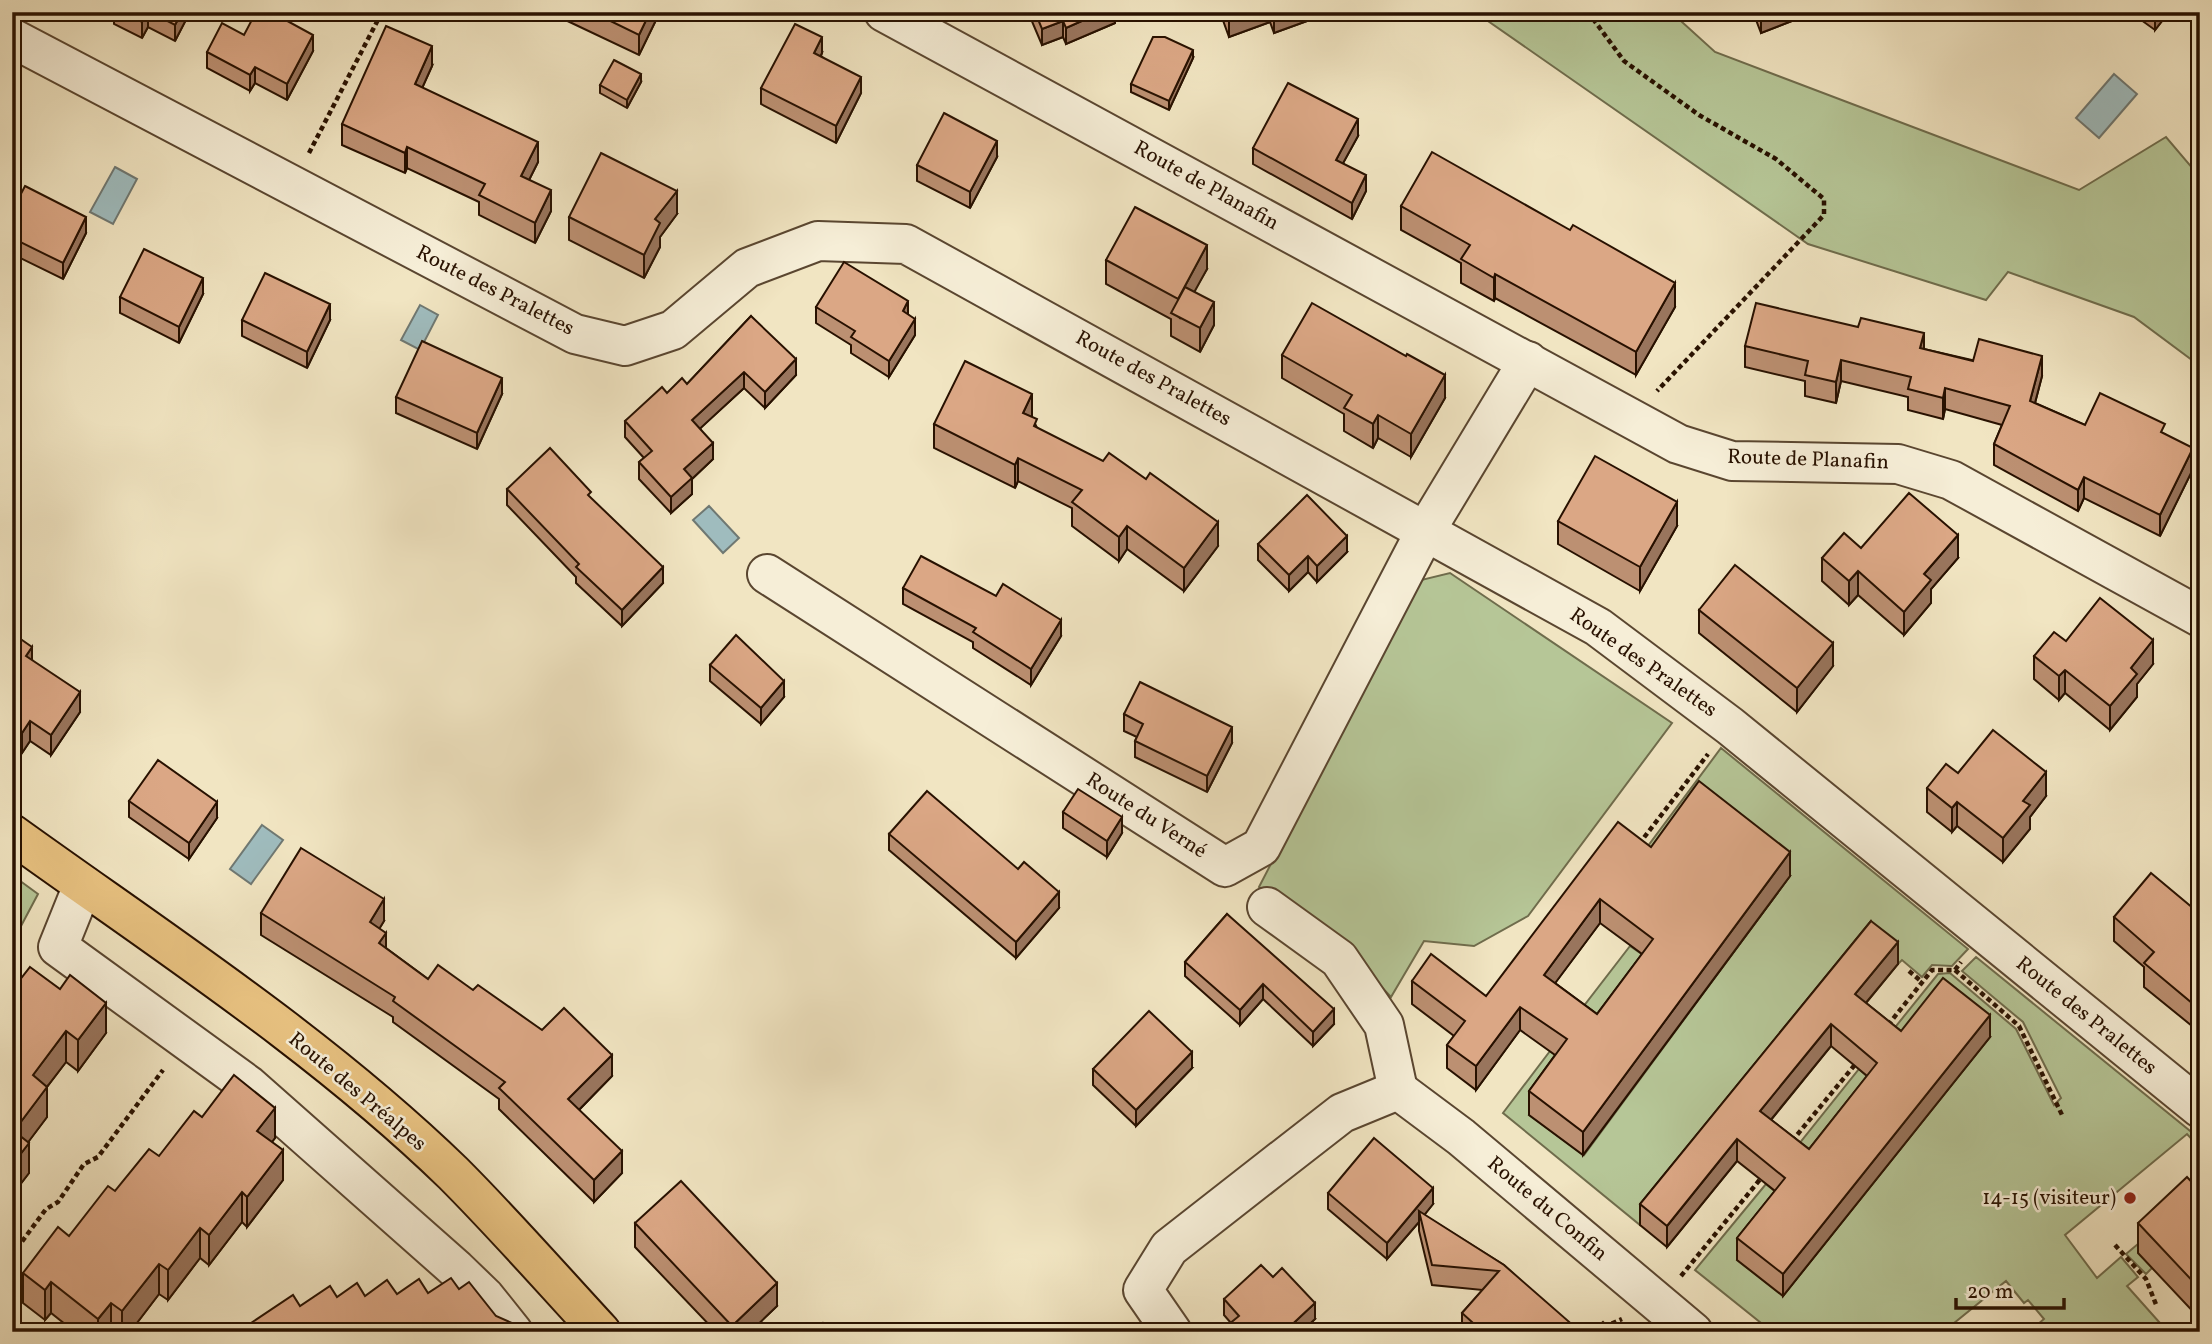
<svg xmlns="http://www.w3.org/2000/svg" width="2212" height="1344" viewBox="0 0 2212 1344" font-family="Vollkorn,serif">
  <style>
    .green { fill: #b6c697; stroke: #6f6c4c; stroke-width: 2 }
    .water { fill: #9fbcbe; stroke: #6f7872; stroke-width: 2 }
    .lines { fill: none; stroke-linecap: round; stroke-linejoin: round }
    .minor-casing { stroke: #5a4630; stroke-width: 42 }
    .major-casing { stroke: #281100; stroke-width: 42 }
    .path { stroke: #281100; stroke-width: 4.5; stroke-dasharray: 5 3.5; stroke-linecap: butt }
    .minor { stroke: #f6eed7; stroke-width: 38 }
    .major { stroke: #e8c281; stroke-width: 38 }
    .wall { fill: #bc9072; stroke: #281100; stroke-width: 2; fill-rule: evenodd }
    .shaded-wall { fill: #99755d; stroke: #281100; stroke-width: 2 }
    .building { fill: #dba785; stroke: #281100; stroke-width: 2; fill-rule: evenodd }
    .poi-dot { fill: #8f2418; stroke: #f6eed7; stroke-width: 2.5 }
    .labels { text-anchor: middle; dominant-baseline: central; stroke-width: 5; stroke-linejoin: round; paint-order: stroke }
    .street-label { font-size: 21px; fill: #281100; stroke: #f6eed7 }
    .poi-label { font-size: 21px; fill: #281100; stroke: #f6eed7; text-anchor: end }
  </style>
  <rect width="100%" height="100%" fill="#f1e5c2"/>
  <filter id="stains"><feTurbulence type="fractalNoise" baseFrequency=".00286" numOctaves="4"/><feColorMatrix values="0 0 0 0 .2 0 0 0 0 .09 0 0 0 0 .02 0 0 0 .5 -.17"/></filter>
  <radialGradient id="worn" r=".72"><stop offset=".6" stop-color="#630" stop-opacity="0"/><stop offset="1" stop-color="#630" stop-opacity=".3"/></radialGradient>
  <!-- green -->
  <g class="green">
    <path d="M1475 12H1671L1715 52 2079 190 2166 137 2200 177V366L2134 317 2008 272 1986 300 1808 244Z"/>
    <path d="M1450 573 1672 723 1528 916 1474 946 1424 941 1391 997 1356 960 1259 887 1417 581Z"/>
    <path d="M1721 748 1968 949 1952 966 1932 965 1922 977 1902 960 1898 964 1871 943 1640 1225 1503 1113 1550 1051 1573 1067 1529 1115 1584 1155 1790 876 1653 851 1648 846Z"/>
    <path d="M12 875 38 894 12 943Z"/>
    <path d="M1630 946 1653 962 1597 1037 1573 1020Z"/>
    <path d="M1976 957 2200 1139V1148L2187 1134 2065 1235 2097 1278 2121 1257 2138 1277 2127 1286 2168 1332H2029L2044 1319 2028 1300 2024 1303 2006 1281 1943 1332H1755L1761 1323 1695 1270 1766 1184 1785 1200 1737 1260 1783 1296 1901 1053 1884 1041 1938 974 1950 973 2016 1029 2054 1105 2061 1098 2023 1022 1962 971Z"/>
    <path d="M1859 1069 1877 1085 1809 1171 1791 1154Z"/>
    <path d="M2163 1223 2152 1268 2146 1274 2126 1254Z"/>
  </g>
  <!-- water -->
  <g class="water">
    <path d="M2114 74 2137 94 2099 138 2076 118Z"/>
    <path d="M115 167 137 179 113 224 90 212Z"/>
    <path d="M420 305 438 315 420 350 401 340Z"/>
    <path d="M709 506 739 538 723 553 693 520Z"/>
    <path d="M262 825 283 840 251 884 230 869Z"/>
  </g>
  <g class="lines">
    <!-- minor casing -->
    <g class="minor-casing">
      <g id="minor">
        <path d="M884 12 1678 444 1732 461 1898 464 1951 480 2200 617"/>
        <path d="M12 38 575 334 625 346 673 330 747 268 818 241 906 244 1598 627 1730 726 2200 1108"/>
        <path d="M767 574 1225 867 1261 847 1426 530 1528 361"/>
        <path d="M83 885 58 947 248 1085 456 1269 485 1297 513 1332"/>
        <path d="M1267 907 1339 959 1384 1025 1398 1090"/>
        <path d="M1172 1332 1143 1290 1169 1248 1270 1169 1342 1113 1398 1090 1461 1137 1693 1332"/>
      </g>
    </g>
    <!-- major casing -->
    <g class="major-casing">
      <path id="major" d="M12 834C162 942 320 1044 453 1173 504 1224 552 1279 601 1332"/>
    </g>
    <!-- path -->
    <g class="path">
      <path d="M1588 12 1624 61 1699 115 1776 159 1824 199V215L1657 391"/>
      <path d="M309 153 382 12"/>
      <path d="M1639 844 1708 754"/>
      <path d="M1955 970 2019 1026 2063 1117"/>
      <path d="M1909 971 1922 982"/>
      <path d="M1888 1025 1932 970H1955L1961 962"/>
      <path d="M1792 1141 1858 1061"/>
      <path d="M2115 1245 2146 1279 2157 1307"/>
      <path d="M12 1255 46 1209 58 1202 84 1164 98 1157 163 1070"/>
      <path d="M1681 1276 1762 1177"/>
      <path d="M2014 1326 2019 1332"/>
      <path d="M1604 1327 1622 1319"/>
      <path d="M227 1330 252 1331"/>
    </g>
    <!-- minor -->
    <use href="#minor" class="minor"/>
    <!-- major -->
    <use href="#major" class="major"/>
  </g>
  <!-- wall -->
  <g class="wall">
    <path d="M114 12H190L175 41 148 27 142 38 114 24Z"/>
    <path d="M541 12H657V18L639 55 559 17 558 20Z"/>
    <path d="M1028 12H1115V23L1066 44 1063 37 1042 45Z"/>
    <path d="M1220 12H1307V21L1274 33 1270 22 1229 37Z"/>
    <path d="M1753 12H1802V17L1761 33Z"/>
    <path d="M2130 12H2169L2155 30Z"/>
    <path d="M244 35 313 51 287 100 255 83 250 91 207 68V52Z"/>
    <path d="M822 53 821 56 861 93 836 143 761 104V88Z"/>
    <path d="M1193 58 1169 110 1131 92V84Z"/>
    <path d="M432 66 422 88 538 162 529 180 551 211 535 243 479 215V202L407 168 405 173 342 145V124Z"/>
    <path d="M641 82 627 108 600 93V85Z"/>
    <path d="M1358 136 1343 163 1366 191 1352 219 1253 164V148Z"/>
    <path d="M997 157 970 208 917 181V165Z"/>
    <path d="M1401 206 1675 307 1636 375 1495 298 1494 301 1461 283V263L1401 230Z"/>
    <path d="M12 211 86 233 63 279 12 254Z"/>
    <path d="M677 214 660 237V247L644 278 569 240V217Z"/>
    <path d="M1106 260 1207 269 1194 291 1214 325 1200 352 1171 336V319L1106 284Z"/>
    <path d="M203 294 179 343 120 313V297Z"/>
    <path d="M816 307 908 314 915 335 889 377 851 353V345L816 323Z"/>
    <path d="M751 316 796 375 765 408 744 388 700 428 713 459 692 479V494L671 513 639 479V462L644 458 625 437V421L667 393 687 384Z"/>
    <path d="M242 320H330L307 368 242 336Z"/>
    <path d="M1745 346 1924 349 2042 376 2035 403 2085 425 2165 434 2193 469 2160 536 2084 498 2078 511 1994 465V444L2002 425 1945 409 1943 419 1908 410V397L1841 381 1836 403 1805 396V381L1745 367Z"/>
    <path d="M1282 355 1445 398 1411 457 1378 438 1373 448 1344 431V414L1282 378Z"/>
    <path d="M502 394 477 449 396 413V397Z"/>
    <path d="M1032 417 1037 428 1218 546 1184 591 1127 549 1119 561 1072 526V508L1018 481 1015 488 934 448V424Z"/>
    <path d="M507 489 591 499 663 583 622 626 576 583V577L507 505Z"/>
    <path d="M1558 521 1677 526 1640 591 1558 544Z"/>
    <path d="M1258 544 1347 552 1317 582 1308 572 1289 591 1258 560Z"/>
    <path d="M1861 548 1958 558 1931 589V603L1904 635 1858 595 1849 605 1822 581V558Z"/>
    <path d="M903 588 1061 636 1031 685 973 648V642L903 604Z"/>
    <path d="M1699 610 1833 666 1797 712 1699 633Z"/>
    <path d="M12 633 32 660 80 712 51 755 30 741 22 753 12 747Z"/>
    <path d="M2066 641 2153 664 2137 684V697L2110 730 2065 693 2059 700 2034 679V656Z"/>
    <path d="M710 665 784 697 761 724 710 681Z"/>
    <path d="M1124 714 1232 743 1207 792 1135 757V741L1137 737 1124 731Z"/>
    <path d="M1958 773 2046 796 2030 817V829L2003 862 1957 826 1952 832 1927 812V788Z"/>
    <path d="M129 801 217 818 189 859 129 817Z"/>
    <path d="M1063 812 1122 833 1107 857 1063 828Z"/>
    <path d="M889 834 1059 908 1016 958 889 850Z"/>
    <path d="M1651 847 1790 876 1583 1155 1529 1115V1091L1555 1055 1520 1030 1476 1090 1447 1068V1045L1454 1036 1412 1004V981L1486 996ZM1600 923 1642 954 1597 1014 1555 983Z"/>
    <path d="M261 913 384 921 379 929 386 948 428 979 473 990 542 1030 612 1076 579 1110 622 1173 594 1202 499 1109V1099L393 1022V1017L261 935Z"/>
    <path d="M1227 914 1334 1024 1313 1046 1263 999 1240 1025 1185 976V962Z"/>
    <path d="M2200 914 2192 1026 2144 987V967L2114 941V917Z"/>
    <path d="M1871 921 1898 964 1866 1003 1901 1031 1990 1037 1783 1296 1737 1260V1238L1775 1191 1737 1161 1667 1247 1640 1225V1204ZM1831 1046 1867 1076 1809 1149 1771 1120Z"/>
    <path d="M12 990 106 1033 78 1071 66 1062 47 1087V1117L28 1142 29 1173 12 1195Z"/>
    <path d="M1192 1068 1136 1126 1093 1085V1069Z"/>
    <path d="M202 1117 275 1138 272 1142 283 1180 247 1227 242 1222 209 1265 200 1258 168 1300 159 1294 130 1332H75L51 1313 45 1320 23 1303V1273L69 1236 115 1191 159 1156Z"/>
    <path d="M2200 1191V1319L2138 1253V1223Z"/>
    <path d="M1328 1193 1433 1204 1424 1215 1504 1265 1575 1332H1462V1313L1483 1290 1432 1285 1419 1231V1222L1387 1259 1328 1209Z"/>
    <path d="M635 1223 777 1306 750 1332H716L635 1247Z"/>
    <path d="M1224 1299 1315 1319 1301 1332H1228V1325L1231 1323 1224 1315Z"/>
  </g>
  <!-- shaded-wall -->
  <g class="shaded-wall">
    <path d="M148 12V27L142 38V22Z"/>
    <path d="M182 12H190L175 41V25Z"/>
    <path d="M650 12H657V18L639 55V35Z"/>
    <path d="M1102 12H1115V23L1066 44V28Z"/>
    <path d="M1252 12H1270V22L1229 37V21Z"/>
    <path d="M1288 12H1307V21L1274 33V17Z"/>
    <path d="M1761 12H1802V17L1761 33Z"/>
    <path d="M2157 12H2169L2155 30V14Z"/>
    <path d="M1063 21V37L1042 45V29Z"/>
    <path d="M313 35V51L287 100V84Z"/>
    <path d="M822 37V53L814 69V53Z"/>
    <path d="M432 46V66L415 104V84Z"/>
    <path d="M1193 50V58L1169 110V101Z"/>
    <path d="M255 67V83L250 91V75Z"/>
    <path d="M641 74V82L627 108V100Z"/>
    <path d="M861 77V93L836 143V126Z"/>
    <path d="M1358 119V136L1336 176V160Z"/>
    <path d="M997 141V157L970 208V192Z"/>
    <path d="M538 142V162L521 196V176Z"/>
    <path d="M407 147V168L405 173V153Z"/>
    <path d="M1366 175V191L1352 219V203Z"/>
    <path d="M551 190V211L535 243V223Z"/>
    <path d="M677 191V214L660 237V247L644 278V255L655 219Z"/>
    <path d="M86 217V233L63 279V263Z"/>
    <path d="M1207 245V269L1180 318 1178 316V299Z"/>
    <path d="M1495 274V298L1494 301V278Z"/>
    <path d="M203 278V294L179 343V327Z"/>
    <path d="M1675 283V307L1636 375V352Z"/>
    <path d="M908 301V317L903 311Z"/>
    <path d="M1214 302V325L1200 352V328Z"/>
    <path d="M330 304V320L307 368V352Z"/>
    <path d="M915 319V335L889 377V361Z"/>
    <path d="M1924 333V354L1920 348Z"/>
    <path d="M2042 356V376L2030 422V401Z"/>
    <path d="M796 359V375L765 408V392Z"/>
    <path d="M1841 360V381L1836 403V382Z"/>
    <path d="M744 372V388L692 436V420Z"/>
    <path d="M1445 375V398L1411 457V434Z"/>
    <path d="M502 378V394L477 449V433Z"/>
    <path d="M1945 388V409L1943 419V398Z"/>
    <path d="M1032 394V418L1023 413Z"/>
    <path d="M1378 415V438L1373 448V424Z"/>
    <path d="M713 443V459L692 479V494L671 513V497L684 469Z"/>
    <path d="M2193 448V469L2160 536V515Z"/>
    <path d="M1018 458V481L1015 488V465Z"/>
    <path d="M2084 477V498L2078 511V490Z"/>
    <path d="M1677 502V526L1640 591V567Z"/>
    <path d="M1218 522V546L1184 591V568Z"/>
    <path d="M1127 526V549L1119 561V537Z"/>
    <path d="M1958 535V558L1931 589V603L1904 635V612L1924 574Z"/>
    <path d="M1347 536V552L1317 582V566Z"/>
    <path d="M1308 556V572L1289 591V575Z"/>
    <path d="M663 567V583L622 626V610Z"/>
    <path d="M1858 571V595L1849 605V581Z"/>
    <path d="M1061 620V636L1031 685V669Z"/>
    <path d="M2153 640V664L2137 684V697L2110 730V706L2131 668Z"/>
    <path d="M1833 643V666L1797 712V688Z"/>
    <path d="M32 647V667L26 656Z"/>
    <path d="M2065 670V693L2059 700V676Z"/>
    <path d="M784 681V697L761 724V708Z"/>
    <path d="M80 692V712L51 755V735Z"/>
    <path d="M30 721V741L22 753V733Z"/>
    <path d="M1232 727V743L1207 792V776Z"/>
    <path d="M2046 772V796L2030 817V829L2003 862V838L2023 801Z"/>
    <path d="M217 802V818L189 859V843Z"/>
    <path d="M1957 802V826L1952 832V808Z"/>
    <path d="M1122 817V833L1107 857V841Z"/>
    <path d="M1790 852V876L1583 1155V1132Z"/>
    <path d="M1059 892V908L1016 958V942Z"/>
    <path d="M384 899V921L370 944V922Z"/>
    <path d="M1600 899V923L1544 998V975Z"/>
    <path d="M386 933V954L379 943Z"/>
    <path d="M1898 942V964L1855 1016V994Z"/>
    <path d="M1263 984V999L1240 1025V1010Z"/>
    <path d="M2200 994V1017L2192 1026V1003Z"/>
    <path d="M106 1003V1033L78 1071V1040Z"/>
    <path d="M1520 1007V1030L1476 1090V1066Z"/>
    <path d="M1334 1009V1024L1313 1046V1032Z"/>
    <path d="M1990 1015V1037L1783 1296V1274Z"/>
    <path d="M1831 1024V1046L1760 1133V1111Z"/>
    <path d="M66 1031V1062L33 1105V1075Z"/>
    <path d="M1192 1052V1068L1136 1126V1110Z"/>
    <path d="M612 1055V1076L568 1121V1099Z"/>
    <path d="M47 1087V1117L14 1161V1131Z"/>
    <path d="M275 1108V1138L257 1161V1131Z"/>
    <path d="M1737 1139V1161L1667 1247V1226Z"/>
    <path d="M29 1143V1173L12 1195V1165Z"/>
    <path d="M283 1150V1180L247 1227V1197Z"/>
    <path d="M622 1151V1173L594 1202V1180Z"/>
    <path d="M1433 1188V1204L1421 1219 1419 1211V1222L1387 1259V1243Z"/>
    <path d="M242 1192V1222L209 1265V1235Z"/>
    <path d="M200 1228V1258L168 1300V1270Z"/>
    <path d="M159 1264V1294L130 1332H122V1311Z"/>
    <path d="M51 1282V1313L45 1320V1290Z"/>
    <path d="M777 1283V1306L750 1332H732V1326Z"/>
    <path d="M111 1303V1332H98V1319Z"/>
    <path d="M1315 1303V1319L1301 1332H1284Z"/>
  </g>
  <!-- building -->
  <g class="building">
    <path d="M122 12H147L142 22Z"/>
    <path d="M150 12H182L175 25Z"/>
    <path d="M256 12H271L313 35 287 84 255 67 250 75 207 52 222 23 244 35Z"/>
    <path d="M592 12H650L639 35Z"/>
    <path d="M1035 12H1102L1066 28 1063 21 1042 29Z"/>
    <path d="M1226 12H1252L1229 21Z"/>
    <path d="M1272 12H1288L1274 17Z"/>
    <path d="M795 24 822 37 814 53 861 77 836 126 761 88Z"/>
    <path d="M386 26 432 46 415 84 538 142 521 176 551 190 535 223 479 195 485 184 407 147 405 153 342 124Z"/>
    <path d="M1153 37H1165L1193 50 1169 101 1131 84Z"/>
    <path d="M614 60 641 74 627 100 600 85Z"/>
    <path d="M1288 83 1358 119 1336 160 1366 175 1352 203 1253 148Z"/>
    <path d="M944 113 997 141 970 192 917 165Z"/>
    <path d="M1432 152 1570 230 1573 225 1675 283 1636 352 1495 274 1494 278 1461 259 1470 245 1401 206Z"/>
    <path d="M601 153 677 191 655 219 660 223 644 255 569 217Z"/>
    <path d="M25 186 86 217 63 263 12 238V211Z"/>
    <path d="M1135 207 1207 245 1178 299 1106 260Z"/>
    <path d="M144 249 203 278 179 327 120 297Z"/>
    <path d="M844 262 908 301 903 311 915 319 889 361 851 337 855 331 816 307Z"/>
    <path d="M265 273 330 304 307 352 242 320Z"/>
    <path d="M1185 287 1214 302 1200 328 1171 313Z"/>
    <path d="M1312 303 1406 356 1407 354 1445 375 1411 434 1378 415 1373 424 1344 408 1352 395 1282 355Z"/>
    <path d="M1756 303 1858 327 1861 318 1924 333 1920 348 1973 361 1979 339 2042 356 2030 401 2085 425 2100 393 2165 424 2161 432 2193 448 2160 515 2084 477 2078 490 1994 444 2010 406 1945 388 1943 398 1908 389 1911 377 1841 360 1836 382 1805 375 1808 361 1745 346Z"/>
    <path d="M751 316 796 359 765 392 744 372 692 420 713 443 684 469 692 478 671 497 639 462 652 451 625 421 662 387 667 393 682 378 687 384Z"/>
    <path d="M422 341 502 378 477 433 396 397Z"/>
    <path d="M965 361 1032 394 1023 413 1037 419 1034 426 1103 461 1109 453 1146 479 1150 473 1218 522 1184 568 1127 526 1119 537 1072 502 1082 490 1018 458 1015 465 934 424Z"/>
    <path d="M550 448 591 492 588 495 663 567 622 610 576 567 579 564 507 489Z"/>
    <path d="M1595 456 1677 502 1640 567 1558 521Z"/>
    <path d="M1909 493 1958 535 1924 574 1931 580 1904 612 1858 571 1849 581 1822 558 1844 533 1861 548Z"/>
    <path d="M1307 495 1347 536 1317 566 1308 556 1289 575 1258 544Z"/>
    <path d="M921 556 996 596 1003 584 1061 620 1031 669 973 632 976 628 903 588Z"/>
    <path d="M1735 565 1833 643 1797 688 1699 610Z"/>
    <path d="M2100 598 2153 640 2131 668 2137 674 2110 706 2065 670 2059 676 2034 656 2054 632 2066 641Z"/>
    <path d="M12 633 32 647 26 656 80 692 51 735 30 721 22 733 12 726Z"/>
    <path d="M736 635 784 681 761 708 710 665Z"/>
    <path d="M1140 682 1232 727 1207 776 1135 741 1143 724 1124 714Z"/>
    <path d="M1993 730 2046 772 2023 801 2030 805 2003 838 1957 802 1952 808 1927 788 1946 764 1958 773Z"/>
    <path d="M158 760 217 802 189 843 129 801Z"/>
    <path d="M1699 781 1790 852 1583 1132 1529 1091 1567 1039 1520 1007 1476 1066 1447 1045 1465 1021 1412 981 1431 954 1486 996 1618 822 1651 847ZM1600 899 1653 939 1597 1014 1544 975Z"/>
    <path d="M1078 789 1122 817 1107 841 1063 812Z"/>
    <path d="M927 791 1018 869 1024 862 1059 892 1016 942 889 834Z"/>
    <path d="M301 848 384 899 370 922 386 933 379 943 428 979 438 965 473 990 478 985 542 1030 564 1008 612 1055 568 1099 622 1151 594 1180 499 1088 505 1082 393 1001 395 997 261 913Z"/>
    <path d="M2151 873 2200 914V994L2192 1003 2144 963 2154 952 2114 917Z"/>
    <path d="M1227 914 1334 1009 1313 1032 1263 984 1240 1010 1185 962Z"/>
    <path d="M1871 921 1898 942 1855 994 1901 1031 1943 978 1990 1015 1783 1274 1737 1238 1785 1178 1737 1139 1667 1226 1640 1204ZM1831 1024 1877 1063 1809 1149 1760 1111Z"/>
    <path d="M30 967 60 989 70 975 106 1003 78 1040 66 1031 33 1075 47 1087 14 1131 29 1143 12 1165V990Z"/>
    <path d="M1149 1011 1192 1052 1136 1110 1093 1069Z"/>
    <path d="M234 1075 275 1108 257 1131 283 1150 247 1197 242 1192 209 1235 200 1228 168 1270 159 1264 122 1311 111 1303 98 1319 51 1282 45 1290 23 1273 58 1227 69 1236 108 1186 115 1191 149 1149 159 1156 194 1111 202 1117Z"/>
    <path d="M1374 1138 1433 1188 1387 1243 1328 1193Z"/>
    <path d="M2187 1177 2200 1191V1289L2138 1223Z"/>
    <path d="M681 1181 777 1283 732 1326 635 1223Z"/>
    <path d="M1419 1211 1504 1265 1575 1327 1571 1332H1483L1462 1313 1499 1271 1432 1265Z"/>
    <path d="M1261 1265 1273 1277 1282 1268 1315 1303 1284 1332H1234L1228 1325 1239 1316 1224 1299Z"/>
    <path d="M451 1278 459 1289 469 1282 496 1316 512 1323 518 1332H252L248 1325 293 1295 300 1306 330 1286 337 1297 357 1283 365 1296 387 1280 397 1294 419 1279 428 1293Z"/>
    <path d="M1603 1322 1613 1332H1592Z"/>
    <path d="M823 1323 832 1332H815Z"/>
    <path d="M2017 1324 2024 1332H2009Z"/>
    <path d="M1064 1326 1069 1332H1058Z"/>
  </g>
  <!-- markers -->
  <circle class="poi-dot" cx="2130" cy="1198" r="7"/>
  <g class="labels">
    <!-- street labels -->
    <g class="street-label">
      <text transform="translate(1206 186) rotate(29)">Route de Planafin</text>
      <text transform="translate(495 291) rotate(27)">Route des Pralettes</text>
      <text transform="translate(1153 379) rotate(29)">Route des Pralettes</text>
      <text transform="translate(1808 460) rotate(2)">Route de Planafin</text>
      <text transform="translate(1643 663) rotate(35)">Route des Pralettes</text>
      <text transform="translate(1146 816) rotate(33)">Route du Verné</text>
      <text transform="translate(2086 1016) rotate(39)">Route des Pralettes</text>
      <text transform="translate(357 1092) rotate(40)">Route des Préalpes</text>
      <text transform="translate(1547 1209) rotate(40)">Route du Confin</text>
    </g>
    <!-- poi labels -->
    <g class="poi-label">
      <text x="2116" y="1198">14-15 (visiteur)</text>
    </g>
  </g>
  <!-- margin -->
  <rect width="2212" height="1344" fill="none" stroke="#f1e5c2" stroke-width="42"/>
  <rect x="14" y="14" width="2184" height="1316" fill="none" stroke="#281100" stroke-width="3.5"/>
  <rect x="21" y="21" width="2170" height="1302" fill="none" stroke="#281100" stroke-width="2"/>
  <!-- scale -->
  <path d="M1956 1298v10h108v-10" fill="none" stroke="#281100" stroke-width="3.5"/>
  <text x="1967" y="1298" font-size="21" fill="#281100" stroke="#f6eed7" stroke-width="5" paint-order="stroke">20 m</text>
  <rect width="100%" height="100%" filter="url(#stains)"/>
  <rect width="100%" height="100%" fill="url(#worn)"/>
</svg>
